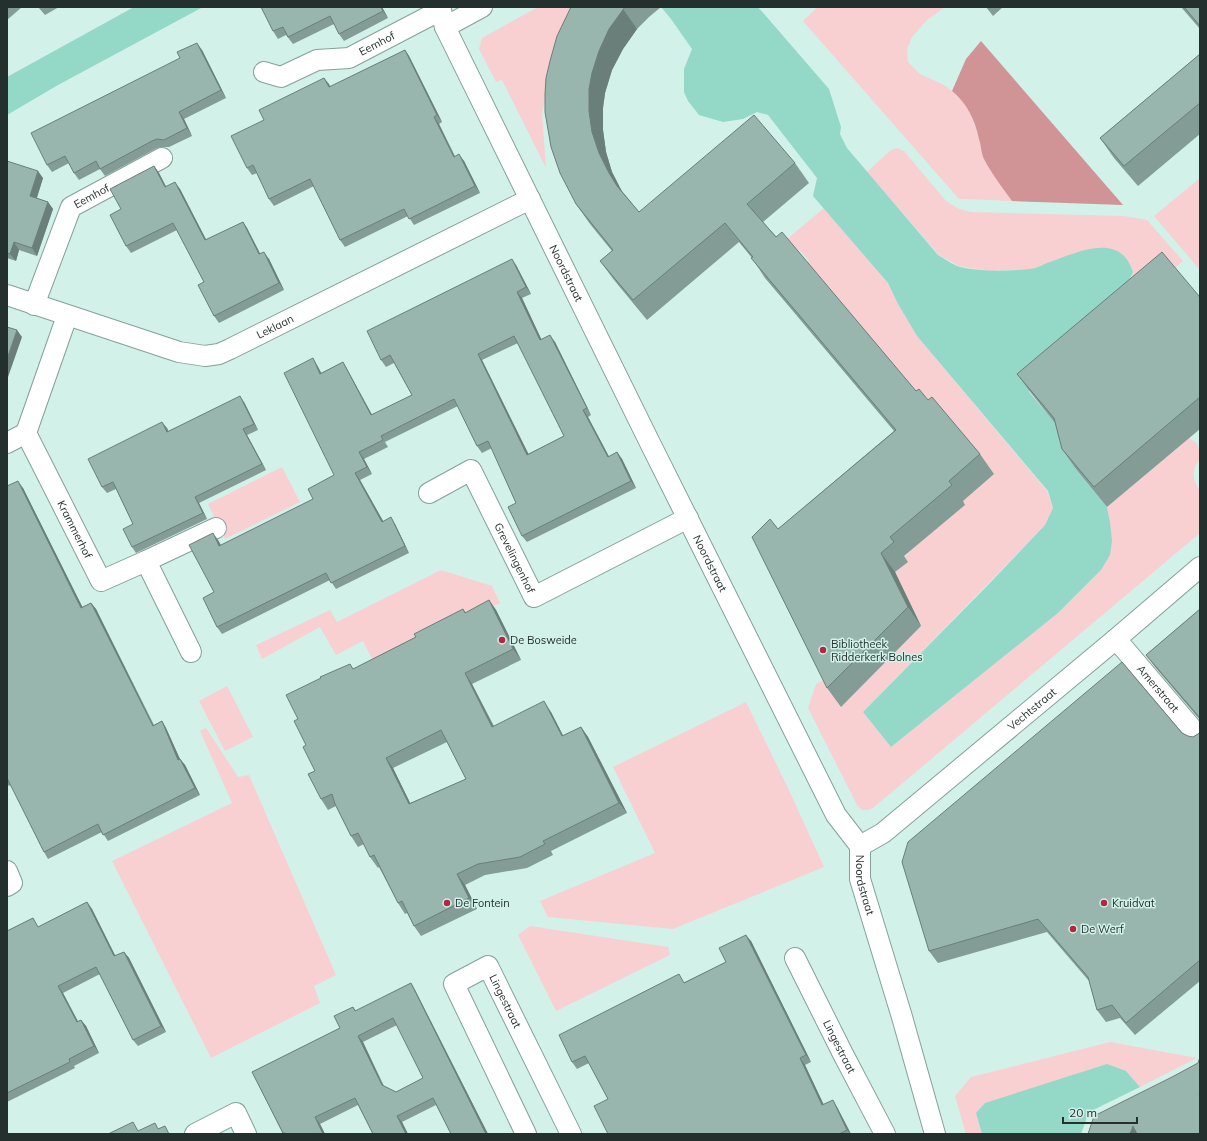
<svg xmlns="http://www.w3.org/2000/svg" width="1207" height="1141" viewBox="0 0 1207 1141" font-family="Mulish,sans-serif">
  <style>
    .green { fill: #f9d0d1 }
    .forest { fill: #d09497 }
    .water { fill: #94d8c8 }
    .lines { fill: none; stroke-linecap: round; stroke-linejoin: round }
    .street-casing { stroke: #84a19a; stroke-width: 22 }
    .street { stroke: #fff; stroke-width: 20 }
    .wall { fill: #839d96; fill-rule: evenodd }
    .shaded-wall { fill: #6a7f7a }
    .building { fill: #98b6ae; stroke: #6a7f7a; fill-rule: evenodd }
    .poi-dot { fill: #b62542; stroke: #d2f1e9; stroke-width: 1.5 }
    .labels { text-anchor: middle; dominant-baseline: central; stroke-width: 3; stroke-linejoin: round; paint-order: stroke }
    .street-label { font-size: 11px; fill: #24302d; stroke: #d2f1e9 }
    .poi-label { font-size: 11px; fill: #24302d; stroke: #d2f1e9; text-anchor: start }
  </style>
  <rect width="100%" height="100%" fill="#d2f1e9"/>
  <!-- green -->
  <g class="green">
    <path d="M538 7H588L551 74 542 113 546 168 502 80 496 82 479 49 482 38Z"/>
    <path d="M818 7H945L927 20 912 37 907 49 908 62 920 74 944 85 952 91 959 96 968 108 979 137 983 155 997 180 1012 201 959 199 803 21Z"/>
    <path d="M897 148 904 151 946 201 959 209 971 212 1124 216 1147 220 1183 261 1029 392 1031 367 1133 272 1130 264 1122 254 1077 253 1031 269 989 271 959 266 939 255 867 172 891 150Z"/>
    <path d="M1200 178V270L1154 216Z"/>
    <path d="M824 208 888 283 898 304 917 336 1047 491 1053 508 1045 525 863 712 891 747 1058 613 1101 570 1110 522 1107 507 1189 438 1197 443C1198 447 1201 454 1200 459 1199 461 1196 464 1195 467 1192 475 1194 483 1200 490V533L873 808 868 810H862L857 805 808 708 816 684 921 627 895 572 904 557 962 501 930 411 806 264 809 261 799 250 790 257 780 245Z"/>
    <path d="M282 467 300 502 225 539 208 504Z"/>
    <path d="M441 570 492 586 500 603 376 667 363 641 336 655 320 627 262 659 256 645 330 610 337 622Z"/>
    <path d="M227 686 253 737 225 751 199 701Z"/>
    <path d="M746 702 788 788 824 867 673 929 548 917 540 901 655 853 613 767Z"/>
    <path d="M206 728 238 777 249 775 336 975 314 986 320 1003 211 1058 112 861 232 803 200 731Z"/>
    <path d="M530 926 668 947 670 955 556 1011 518 935Z"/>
    <path d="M1110 1042 1197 1058 1140 1087 1126 1071 976 1113 982 1134H966L955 1096 971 1077Z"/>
  </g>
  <!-- forest -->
  <path class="forest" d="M981 41 1123 205 1012 201C1002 187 991 173 983 157 981 151 981 145 979 139 975 120 967 103 952 91L966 59Z"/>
  <!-- water -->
  <g class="water">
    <path d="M134 7H203L58 85 7 115V77Z"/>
    <path d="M661 7H758L829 89 841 127 840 134 847 148 938 255C945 259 953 265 960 267 982 272 1007 271 1030 269 1036 268 1042 265 1047 263 1076 253 1120 230 1133 272L1126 286 1031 367 1029 392 1068 438 1076 469 1107 507 1110 522 1112 541 1110 555 1101 570 1058 613 891 747 863 712 988 585 1045 525 1053 508 1048 491 917 336 898 304 888 283 813 196 817 178 768 115 757 112 743 119 723 122 699 115 688 101 684 92V69L692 49 671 19Z"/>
    <path d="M1107 1064 1126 1071 1140 1087 1089 1112 1081 1134H982L976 1113 985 1103Z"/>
  </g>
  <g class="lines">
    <!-- street casing -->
    <g class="street-casing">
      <g id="street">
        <path id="s1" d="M440 7 445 27 650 443 836 815 860 846V879L902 1017 935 1134"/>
        <path d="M445 27 482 7"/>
        <path id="s2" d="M264 72 281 77 317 60 349 58 441 10"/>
        <path id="s3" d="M7 295 179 352 205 356 219 354 230 349 530 199"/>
        <path id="s4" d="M34 305 71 207 162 158"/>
        <path id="s5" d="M67 316 26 433 101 581 146 561"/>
        <path d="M7 443 26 433"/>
        <path id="s6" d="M429 493 471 470 534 597 688 518"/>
        <path id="s7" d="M1116 639 1200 738"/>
        <path d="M191 652 146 561 216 528"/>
        <path id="s8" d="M860 846 883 833 1116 639 1200 567"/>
        <path d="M7 871 12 883 7 886"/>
        <path id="s9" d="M795 958 843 1054 885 1134"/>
        <path d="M195 1134 236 1113 246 1134"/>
        <path id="s10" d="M526 1134 454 984 488 966 571 1134"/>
      </g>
    </g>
    <!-- street -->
    <use href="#street" class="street"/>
  </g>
  <!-- wall -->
  <g class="wall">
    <path d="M7 7H22L7 20Z"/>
    <path d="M38 7H59L45 15Z"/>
    <path d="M261 7H382L388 18 344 41 339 34 334 24 293 44 286 35 278 39 273 31Z"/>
    <path d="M571 7H661L649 17 637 29 623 49 612 70 605 93 603 108V130L606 152 612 172 622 191 639 212 795 163 809 183 763 222 916 391 928 400 980 454 994 474 963 501 965 505 904 556 908 562 895 572 921 626 841 707 827 688 778 529 894 431 765 278 752 258 739 242 647 320 614 280 600 261 612 251 590 224 576 204Z"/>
    <path d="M986 7H1003L993 16Z"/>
    <path d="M1181 7H1200V29Z"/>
    <path d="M202 50 226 98 184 119 192 136 169 147H162L157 148 105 176 100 169 79 180 74 173 69 163 52 172 47 165Z"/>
    <path d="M405 50 409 56 442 122 439 124 455 156 464 161 480 193 414 225 408 216 345 247 340 240 314 186 274 206 269 199 257 173 252 175 247 168 264 120 324 78 330 87Z"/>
    <path d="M1200 54V134L1138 186 1114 158 1100 138Z"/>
    <path d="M7 161 43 178 37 198 48 202 53 209 37 256 19 250 16 261 7 258Z"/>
    <path d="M154 166 159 173 166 187 180 189 206 240 243 222 247 228 260 254 269 259 284 290 219 323 214 316 204 282 177 230 131 253 126 246 121 209Z"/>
    <path d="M516 265 531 294 522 298 541 339 555 342 591 415 588 417 609 457 617 452 622 459 636 488 527 542 522 536 516 503 492 448 482 453 477 446 458 406 385 442 388 447 364 459 372 474 360 480 383 521 395 524 409 553 336 589 330 580 222 634 217 627 214 592 218 540 221 545 313 499 334 475 317 365 321 373 343 362 347 369 372 415 412 395 394 363 386 367 381 360ZM518 343 564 436 528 454 482 360Z"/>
    <path d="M1200 297V429L1107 507 1076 469 1062 449 1055 423 1031 393 1017 374Z"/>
    <path d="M244 402 258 430 247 435 266 470 199 503 207 519 136 553 132 547 133 524 116 489 107 493 102 487 167 428 168 431Z"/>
    <path d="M7 486 23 488 82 607 91 603 96 609 154 725 162 721 166 728 180 759 185 765 200 795 108 841 102 832 48 859 44 852 11 785 9 786 7 784Z"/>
    <path d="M489 600 496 610 521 660 472 684 494 726 551 712 563 736 581 727 588 737 627 813 551 851 553 855 527 868 485 875 465 885 477 909 421 936 414 926 407 913 405 914 398 903 379 867 378 868 370 857 364 844 358 847 351 836 336 806 328 810 321 799 315 771 298 719 350 664 353 669 416 637 463 609 466 613ZM447 742 466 779 410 803 393 768Z"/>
    <path d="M1200 609V720L1155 667 1146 655Z"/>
    <path d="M1200 732V981L1135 1035 1120 1018 1106 1022 1097 1010 1089 981 1047 932 938 963 929 951 1182 733 1188 736 1193 737 1198 734Z"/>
    <path d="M87 902 92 909 115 956 124 952 129 958 166 1032 138 1046 133 1040 100 974 63 993 78 1021 81 1020 86 1026 99 1053 74 1066 75 1068 7 1102V931L33 918 38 927Z"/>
    <path d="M751 941 811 1062 805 1065 824 1105 837 1107 851 1134H608V1099L589 1063 577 1069 572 1062 685 982 726 962Z"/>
    <path d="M411 983 415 990 488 1134H451L436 1105 402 1122 408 1134H373L358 1105 320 1124 325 1134H283L252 1072 340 1028 353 1007 356 1011ZM397 1025 423 1078 396 1092 384 1086 363 1042Z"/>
  </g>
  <!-- shaded-wall -->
  <g class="shaded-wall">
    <path d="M381 7H382L388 18 383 11Z"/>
    <path d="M623 9 637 29 623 49 612 70 605 93 603 108V130L606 152 612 172 622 192 617 186 609 173 599 153 592 132 589 111V89L592 73 599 51 609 29Z"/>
    <path d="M197 43 202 50 226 98 221 90Z"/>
    <path d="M405 50 409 56 442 122 437 115Z"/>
    <path d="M324 78 329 84 334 94 329 87Z"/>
    <path d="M179 112 184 119 192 136 187 128Z"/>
    <path d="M434 117 439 124 458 164 454 157Z"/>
    <path d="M459 154 464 161 480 193 475 186Z"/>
    <path d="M154 166 159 173 170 194 165 187Z"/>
    <path d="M38 171 43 178 35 203 30 196Z"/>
    <path d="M175 182 180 189 210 247 205 240Z"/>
    <path d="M48 202 53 209 37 256 32 248Z"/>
    <path d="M243 222 247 228 264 261 259 254Z"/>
    <path d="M14 242 19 250 16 261 10 254Z"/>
    <path d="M264 252 269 259 284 290 279 283Z"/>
    <path d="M512 259 516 265 531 294 526 287Z"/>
    <path d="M517 292 522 298 545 347 540 340Z"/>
    <path d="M17 330 22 337 7 380V359Z"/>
    <path d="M550 335 555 342 591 415 587 408Z"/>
    <path d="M478 354 482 360 532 461 527 455Z"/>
    <path d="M313 358 317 365 325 380 320 374Z"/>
    <path d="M343 362 347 369 376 422 371 415Z"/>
    <path d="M240 396 244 402 258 430 254 424Z"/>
    <path d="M583 410 588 417 613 464 608 457Z"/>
    <path d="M162 422 167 428 171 438 167 432Z"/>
    <path d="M243 429 247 435 266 470 262 464Z"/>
    <path d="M359 452 364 459 372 474 367 467Z"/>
    <path d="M617 452 622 459 636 488 631 481Z"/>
    <path d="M355 473 360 480 387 528 382 522Z"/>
    <path d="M18 481 23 488 86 614 81 608Z"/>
    <path d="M195 497 199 503 207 519 203 513Z"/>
    <path d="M391 517 395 524 409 553 405 546Z"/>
    <path d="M213 533 218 540 224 552 219 546Z"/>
    <path d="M881 553 895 572 921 626 908 607Z"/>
    <path d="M489 600 496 610 521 660 513 649Z"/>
    <path d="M91 603 96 609 157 733 153 726Z"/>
    <path d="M465 673 472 684 499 738 492 727Z"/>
    <path d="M544 701 551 712 569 747 562 736Z"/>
    <path d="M162 721 166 728 183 766 178 760Z"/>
    <path d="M581 727 588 737 627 813 619 803Z"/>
    <path d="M386 758 393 768 416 815 409 804Z"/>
    <path d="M180 759 185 765 200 795 195 788Z"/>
    <path d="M457 874 465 885 477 909 469 898Z"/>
    <path d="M87 902 92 909 119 963 114 956Z"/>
    <path d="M746 935 751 941 811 1062 806 1055Z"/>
    <path d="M124 952 129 958 166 1032 161 1026Z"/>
    <path d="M411 983 415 990 488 1134H486Z"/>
    <path d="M58 986 63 993 81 1028 77 1022Z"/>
    <path d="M81 1020 86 1026 99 1053 94 1046Z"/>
    <path d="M358 1036 363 1042 386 1092 382 1085Z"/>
    <path d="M800 1058 805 1065 827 1112 822 1105Z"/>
    <path d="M833 1100 837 1107 851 1134 847 1130Z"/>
    <path d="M397 1116 402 1122 408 1134H406Z"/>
    <path d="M315 1117 320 1124 325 1134H323Z"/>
    <path d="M1133 1126 1138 1134H1130Z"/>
  </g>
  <!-- building -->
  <g class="building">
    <path d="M261 7H381L383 11 339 34 330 16 288 37 283 27 273 31Z"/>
    <path d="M571 7H625L609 29 599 51 592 73 589 89V111L592 132 599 153 609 173 617 186 639 212 754 115 795 163 747 204 776 237 782 232 916 391 919 389 928 400 932 397 980 454 949 481 952 485 890 537 894 542 881 553 908 607 827 688 752 537 770 519 778 529 896 430 751 258 753 257 725 223 633 300 600 261 613 250 576 204 560 173 551 147 545 112V94L546 78 550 61 557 36Z"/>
    <path d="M1184 7H1200V26Z"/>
    <path d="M197 43 221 90 179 112 187 128 164 140 157 139 152 141 100 169 96 161 74 173 65 156 47 165 31 133 180 58 177 52Z"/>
    <path d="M405 50 437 115 434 117 454 157 459 154 475 186 409 219 404 209 340 240 310 179 269 199 253 165 247 168 231 136 264 120 259 110 324 78 329 87Z"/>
    <path d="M1200 54V103L1124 166 1100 138Z"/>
    <path d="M7 161 38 171 30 196 48 202 32 248 14 242 10 254 7 253Z"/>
    <path d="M154 166 165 187 175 182 205 240 243 222 259 254 264 252 279 283 214 316 198 285 204 282 173 223 126 246 110 215 121 209 110 189Z"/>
    <path d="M1162 252 1199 296 1200 299V397L1094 487 1062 449 1054 418 1017 374Z"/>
    <path d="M512 259 526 287 517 292 540 340 550 335 587 408 583 410 608 457 617 452 631 481 522 536 508 507 516 503 488 441 477 446 454 399 381 436 383 440 359 452 367 467 355 473 382 522 391 517 405 546 331 583 326 573 217 627 203 598 214 592 189 545 213 533 219 546 313 499 308 489 334 475 284 373 313 358 320 374 343 362 371 415 412 395 390 355 381 360 367 331ZM514 336 564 436 527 455 478 354Z"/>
    <path d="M7 327 17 330 7 359Z"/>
    <path d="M240 396 254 424 243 429 262 464 195 497 203 513 132 547 123 529 133 524 113 482 102 487 88 459 162 422 167 432Z"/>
    <path d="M18 481 81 608 91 603 153 726 162 721 178 760 180 759 195 788 103 835 98 824 44 852 7 778V486Z"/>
    <path d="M489 600 513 649 465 673 492 727 544 701 562 736 581 727 619 803 543 841 545 844 520 857 478 864 457 874 469 898 414 926 402 901 398 903 374 855 370 857 358 833 351 836 335 804 332 794 321 799 308 774 315 771 303 747 306 745 294 721 298 719 286 695 321 678 320 677 350 664 353 669 416 637 414 634 463 609 465 613ZM441 730 466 779 409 804 386 758Z"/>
    <path d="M1200 609V718L1146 655Z"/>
    <path d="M1122 662 1182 733 1188 736 1193 737 1198 734 1200 732V960L1126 1023 1112 1005 1097 1010 1088 977 1038 919 929 951 902 862 908 842Z"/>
    <path d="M87 902 114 956 124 952 161 1026 133 1040 96 967 58 986 77 1022 81 1020 94 1046 69 1059 70 1062 7 1093V931L33 918 38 927Z"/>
    <path d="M746 935 806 1055 800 1058 822 1105 833 1100 847 1130 839 1134H608L594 1106 608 1099 585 1056 572 1062 559 1035 679 974 684 983 726 962 719 948Z"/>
    <path d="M411 983 486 1134H451L433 1098 397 1116 406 1134H373L355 1098 315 1117 323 1134H285V1133H283L252 1072 340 1028 334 1016 353 1007 355 1011ZM393 1018 423 1078 396 1092 382 1085 358 1036Z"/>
    <path d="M1200 1057V1094H1199L1200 1097V1134H1137L1133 1126 1130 1134H1088L1094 1116 1172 1077 1198 1063Z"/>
    <path d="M133 1122 138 1131 155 1123 158 1129 165 1126 169 1134H108Z"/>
  </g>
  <!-- markers -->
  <g class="poi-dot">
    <circle cx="502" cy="640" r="4"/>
    <circle cx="823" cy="650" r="4"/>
    <circle cx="447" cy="903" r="4"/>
    <circle cx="1104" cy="903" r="4"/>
    <circle cx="1073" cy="929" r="4"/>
  </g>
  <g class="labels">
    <!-- street labels -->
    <g class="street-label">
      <text stroke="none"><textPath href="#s2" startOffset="121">Eemhof</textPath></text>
      <text stroke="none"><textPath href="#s4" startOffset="128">Eemhof</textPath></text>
      <text stroke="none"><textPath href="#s1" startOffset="295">Noordstraat</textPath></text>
      <text stroke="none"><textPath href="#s3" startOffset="284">Leklaan</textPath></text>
      <text stroke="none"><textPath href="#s5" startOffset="232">Krammerhof</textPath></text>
      <text stroke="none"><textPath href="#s6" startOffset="146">Grevelingenhof</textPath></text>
      <text stroke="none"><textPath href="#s1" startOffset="619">Noordstraat</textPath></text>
      <text stroke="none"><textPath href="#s7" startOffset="65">Amerstraat</textPath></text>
      <text stroke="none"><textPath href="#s8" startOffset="220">Vechtstraat</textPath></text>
      <text stroke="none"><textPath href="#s1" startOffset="979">Noordstraat</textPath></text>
      <text stroke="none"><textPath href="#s10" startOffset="244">Lingestraat</textPath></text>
      <text stroke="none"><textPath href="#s9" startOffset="99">Lingestraat</textPath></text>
    </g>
    <!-- poi labels -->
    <g class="poi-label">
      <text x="510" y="640">De Bosweide</text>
      <text x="831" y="644">Bibliotheek<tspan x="831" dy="13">Ridderkerk Bolnes</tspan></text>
      <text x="455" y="903">De Fontein</text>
      <text x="1112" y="903">Kruidvat</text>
      <text x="1081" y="929">De Werf</text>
    </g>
  </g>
  <!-- border -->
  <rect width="1207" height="1141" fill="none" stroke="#24302d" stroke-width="16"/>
  <!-- scale -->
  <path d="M1063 1117v6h74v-6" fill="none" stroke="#24302d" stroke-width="2"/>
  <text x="1069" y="1117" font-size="12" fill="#24302d" stroke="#d2f1e9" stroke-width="3" paint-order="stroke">20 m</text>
</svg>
